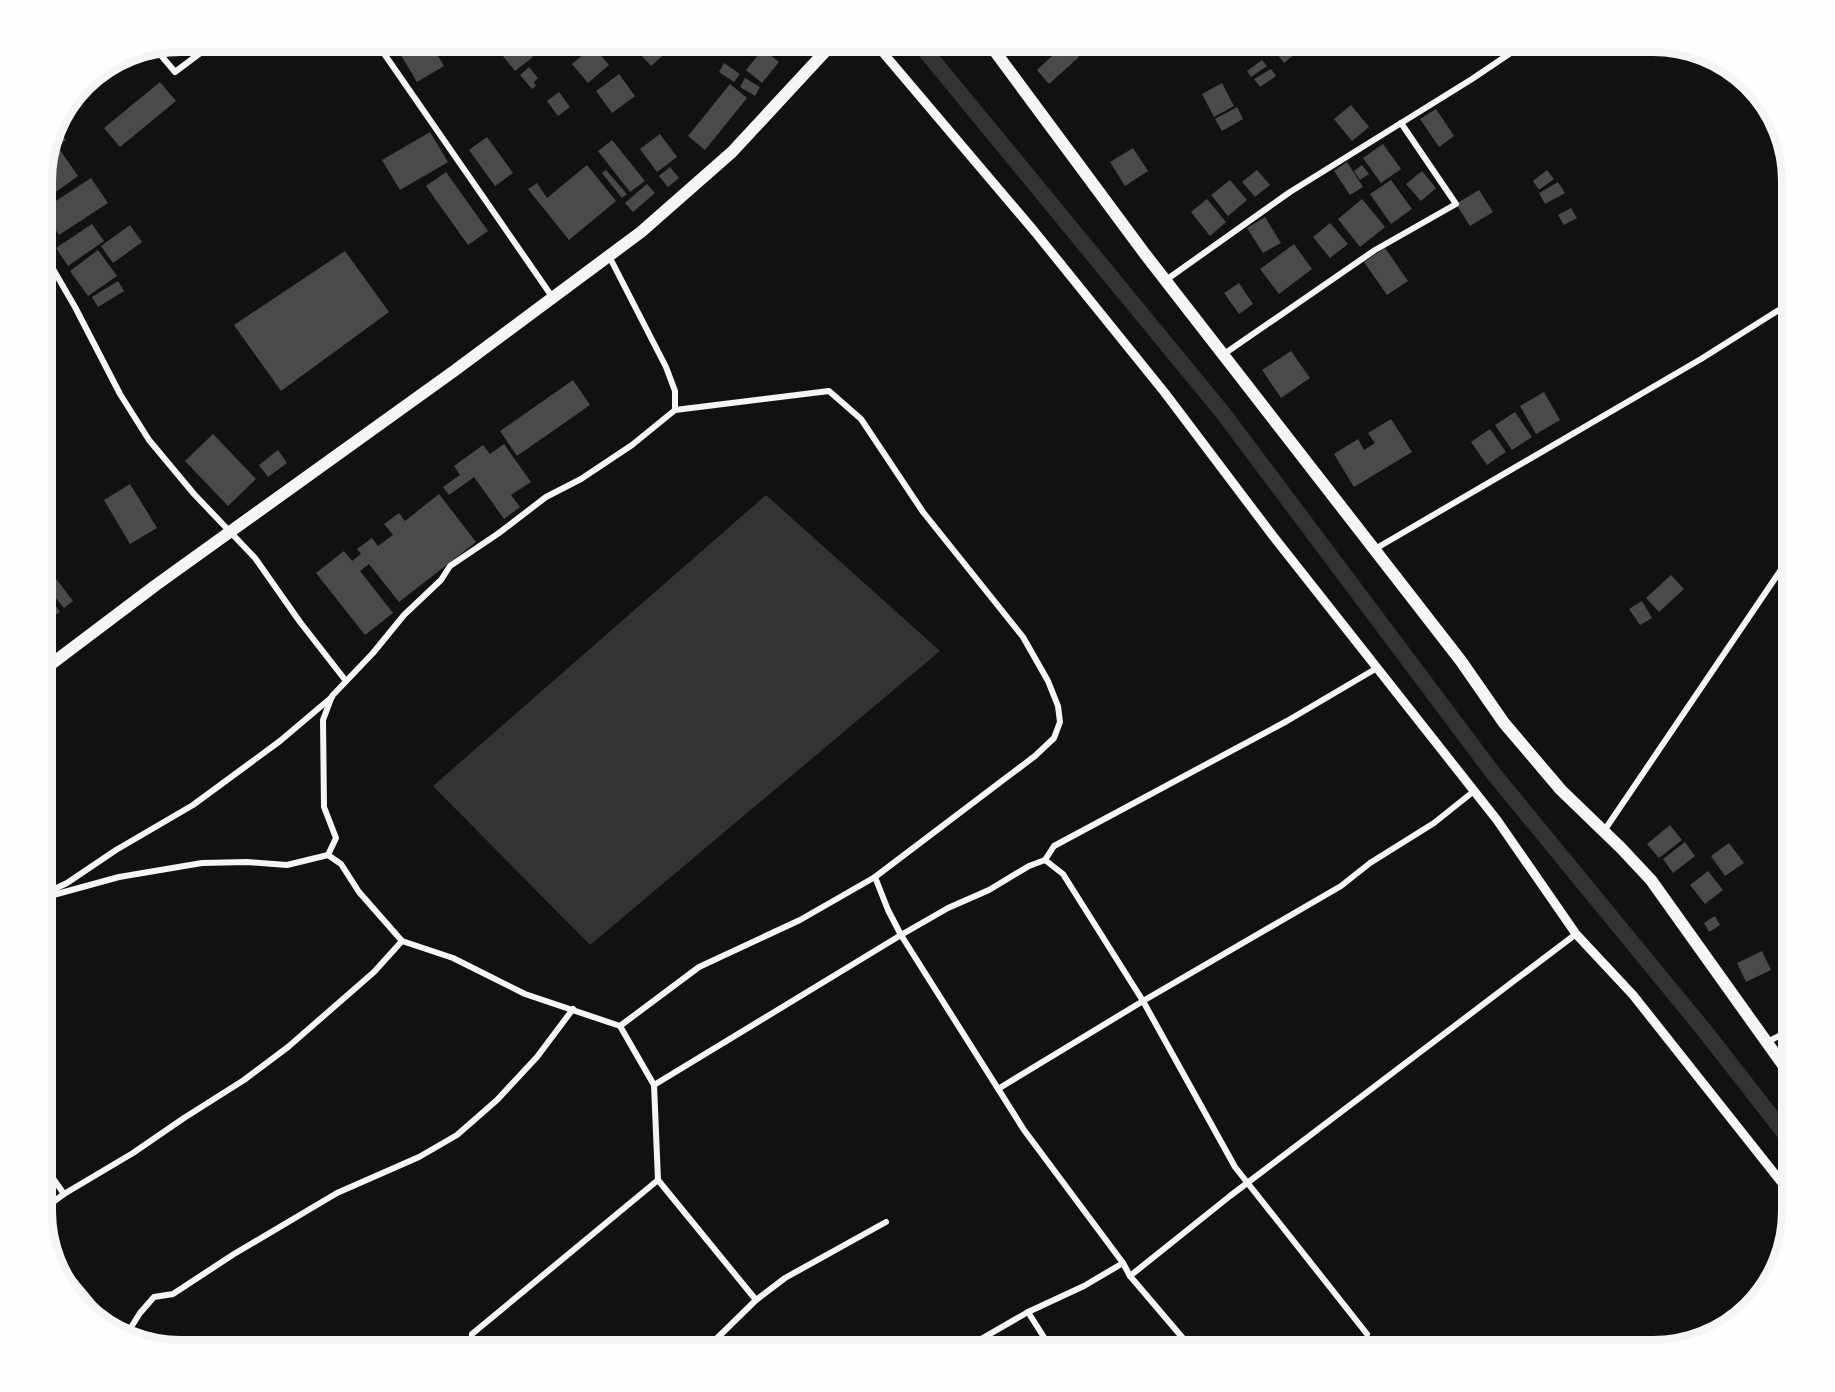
<svg xmlns="http://www.w3.org/2000/svg" width="1835" height="1392" viewBox="0 0 1835 1392" font-family="Quicksand,sans-serif">
  <style>
    .water { fill: #333 }
    .lines { fill: none; stroke-linecap: round; stroke-linejoin: round }
    .canal { stroke: #333; stroke-width: 16 }
    .building { fill: #4a4a4a }
    .minor { stroke: #f5f5f5; stroke-width: 6 }
    .tertiary { stroke: #f5f5f5; stroke-width: 9 }
    .primary { stroke: #f5f5f5; stroke-width: 12 }
    .rim { fill: none; stroke: #f5f5f5; stroke-width: 8 }
  </style>
  <rect width="100%" height="100%" fill="#111"/>
  <!-- water -->
  <path class="water" d="M766 495 940 651 590 945 433 786Z"/>
  <g class="lines">
    <!-- canal -->
    <path class="canal" d="M918 42 1223 413 1493 773 1704 1030 1793 1144"/>
  </g>
  <!-- building -->
  <g class="building">
    <path d="M393 42H430L444 66 417 82Z"/>
    <path d="M522 42 533 57 515 71 503 56Z"/>
    <path d="M526 42H541L546 49 536 56Z"/>
    <path d="M633 42H678L651 66 640 54 642 52Z"/>
    <path d="M770 42H796L786 54Z"/>
    <path d="M1274 42H1310L1284 63 1270 45Z"/>
    <path d="M1066 43 1079 57 1049 84 1037 70Z"/>
    <path d="M593 46 609 65 588 83 572 64Z"/>
    <path d="M763 49 779 62 762 83 746 70Z"/>
    <path d="M1262 60 1267 66 1251 77 1247 71Z"/>
    <path d="M724 63 740 74 734 82 719 72Z"/>
    <path d="M529 67 538 78 534 82 536 86 532 89 520 75Z"/>
    <path d="M1271 69 1276 76 1260 87 1254 79Z"/>
    <path d="M619 74 635 96 612 113 596 91Z"/>
    <path d="M745 78 760 87 755 96 740 87Z"/>
    <path d="M160 82 176 101 120 147 104 128Z"/>
    <path d="M1222 83 1234 106 1214 117 1202 94Z"/>
    <path d="M730 84 747 98 705 150 688 136Z"/>
    <path d="M559 92 570 107 558 116 547 101Z"/>
    <path d="M1351 105 1369 127 1352 141 1334 119Z"/>
    <path d="M1237 107 1243 119 1222 131 1215 119Z"/>
    <path d="M1436 109 1454 136 1439 147 1420 119Z"/>
    <path d="M55 125 66 140 47 153Z"/>
    <path d="M430 132 448 162 400 190 382 160Z"/>
    <path d="M660 134 677 157 657 172 640 149Z"/>
    <path d="M487 137 513 173 495 186 469 150Z"/>
    <path d="M612 140 645 181 630 192 598 151Z"/>
    <path d="M1383 144 1401 169 1381 183 1363 158Z"/>
    <path d="M1133 148 1148 171 1125 186 1110 162Z"/>
    <path d="M60 150 78 176 42 202V172L45 161Z"/>
    <path d="M1347 162 1363 187 1350 195 1334 171Z"/>
    <path d="M587 165 616 201 569 240 528 189 537 183 547 198Z"/>
    <path d="M1362 165 1369 174 1360 180 1354 171Z"/>
    <path d="M670 167 679 178 668 187 659 176Z"/>
    <path d="M606 170 627 194 622 198 602 173Z"/>
    <path d="M1257 170 1270 185 1255 197 1242 182Z"/>
    <path d="M1547 170 1554 179 1539 190 1533 181Z"/>
    <path d="M1422 171 1436 188 1421 201 1406 184Z"/>
    <path d="M446 172 488 231 468 245 426 186Z"/>
    <path d="M91 178 108 203 59 235 42 210Z"/>
    <path d="M1230 180 1247 200 1228 216 1211 195Z"/>
    <path d="M1391 180 1412 209 1391 224 1370 194Z"/>
    <path d="M1558 182 1565 193 1545 204 1539 193Z"/>
    <path d="M647 184 655 193 633 212 625 203Z"/>
    <path d="M1479 190 1493 212 1470 226 1456 204Z"/>
    <path d="M1207 199 1226 222 1210 236 1191 212Z"/>
    <path d="M1362 199 1385 227 1360 247 1338 219Z"/>
    <path d="M1571 208 1577 218 1564 225 1558 215Z"/>
    <path d="M1265 217 1281 243 1263 253 1247 228Z"/>
    <path d="M1330 223 1348 244 1330 258 1313 237Z"/>
    <path d="M92 224 104 241 68 266 56 248Z"/>
    <path d="M130 225 142 242 113 263 101 246Z"/>
    <path d="M1294 244 1312 269 1279 294 1260 269Z"/>
    <path d="M1385 248 1408 281 1387 295 1364 262Z"/>
    <path d="M98 250 117 276 88 296 70 271Z"/>
    <path d="M345 251 389 312 281 391 234 325Z"/>
    <path d="M118 281 124 291 98 307 92 297Z"/>
    <path d="M1239 283 1253 304 1239 314 1224 293Z"/>
    <path d="M42 296 52 312 42 317Z"/>
    <path d="M1291 351 1310 378 1281 398 1262 370Z"/>
    <path d="M573 380 590 405 517 456 500 431Z"/>
    <path d="M1544 392 1560 420 1536 434 1520 406Z"/>
    <path d="M1515 412 1532 437 1512 450 1495 425Z"/>
    <path d="M1391 419 1412 452 1354 487 1334 454 1358 439 1364 450 1375 443 1368 433Z"/>
    <path d="M1490 429 1506 452 1487 465 1471 442Z"/>
    <path d="M213 434 256 479 228 506 185 461Z"/>
    <path d="M504 444 531 482 511 495 520 507 504 519 474 477 449 495 443 487 460 475 454 466 483 445 490 454Z"/>
    <path d="M278 450 287 463 268 477 259 465Z"/>
    <path d="M130 484 157 528 130 544 104 500Z"/>
    <path d="M439 494 476 542 399 602 369 564 360 571 393 613 365 635 316 573 344 551 352 561 361 554 357 549 372 538 378 546 393 535 384 524 399 513 405 521Z"/>
    <path d="M1671 575 1684 589 1659 612 1646 598Z"/>
    <path d="M54 576 73 601 64 608 44 584Z"/>
    <path d="M42 586 60 612 54 616 42 600Z"/>
    <path d="M1642 601 1652 618 1640 625 1629 609Z"/>
    <path d="M1670 825 1682 840 1659 858 1647 844Z"/>
    <path d="M1685 842 1695 856 1673 873 1663 859Z"/>
    <path d="M1729 843 1744 863 1725 876 1711 856Z"/>
    <path d="M1708 871 1723 890 1705 904 1690 885Z"/>
    <path d="M1715 916 1720 925 1709 932 1704 923Z"/>
    <path d="M1762 951 1771 970 1746 982 1737 963Z"/>
  </g>
  <g class="lines">
    <!-- minor -->
    <g class="minor">
      <path d="M376 42 553 298"/>
      <path d="M154 47 175 72 215 42"/>
      <path d="M42 250 75 307 120 394 149 440 194 494 255 558 300 622 346 681"/>
      <path d="M609 256 666 367 675 391V410L632 445 581 479 546 497 499 533 450 566 441 580 404 615 373 653 332 696 323 720 324 807 336 838 328 855 341 864 359 892 402 941 453 958 525 994 620 1026 654 1085 658 1180 756 1300 705 1350"/>
      <path d="M1166 280 1290 192 1472 79 1527 42"/>
      <path d="M1224 354 1375 250 1456 204 1401 123"/>
      <path d="M1375 549 1701 359 1793 301"/>
      <path d="M1604 831 1793 552"/>
      <path d="M1045 860 1054 846 1287 721 1377 668"/>
      <path d="M875 877 888 910 901 935 948 908 989 890 1029 866 1045 860 1063 874 1143 1001 1235 1167 1367 1334"/>
      <path d="M42 895 67 883 116 850 193 805 280 741 332 697"/>
      <path d="M46 897 119 877 202 863 247 862 287 865 328 855"/>
      <path d="M620 1026 699 967 800 920 875 877 1035 756 1054 738 1060 722 1058 706 1048 681 1023 637 923 512 861 419 829 391 675 410"/>
      <path d="M1767 1042 1793 1029"/>
      <path d="M654 1085 901 935 1024 1130 1123 1263 1130 1276 1193 1350"/>
      <path d="M998 1089 1143 1001 1341 886 1370 863 1434 823 1474 791"/>
      <path d="M42 1163 64 1194"/>
      <path d="M42 1210 64 1194 133 1153 184 1118 244 1080 288 1047 374 972 402 941"/>
      <path d="M51 1253 104 1317 118 1328 130 1329 134 1334"/>
      <path d="M1130 1276 1230 1196 1576 934"/>
      <path d="M756 1300 785 1278 886 1222"/>
      <path d="M1028 1312 1052 1350"/>
      <path d="M130 1329 140 1313 154 1297 173 1294 234 1254 337 1193 419 1157 457 1135 497 1100 537 1057 573 1009"/>
      <path d="M470 1350 472 1334 658 1180"/>
      <path d="M962 1350 1028 1312 1084 1286 1123 1263"/>
    </g>
    <!-- tertiary -->
    <path class="tertiary" d="M874 42 1035 232 1165 393 1273 536 1497 820 1576 934 1633 995 1793 1197"/>
    <!-- primary -->
    <g class="primary">
      <path d="M988 42 1145 254 1461 661 1504 723 1561 790 1621 848 1651 880 1793 1079"/>
      <path d="M42 671 156 585 454 371 641 232 732 152 834 42"/>
    </g>
  </g>
  <!-- crop -->
  <path d="M0 0H1835V1392H0ZM181 52H1653A129 129 0 0 1 1782 181V1211A129 129 0 0 1 1653 1340H181A129 129 0 0 1 52 1211V181A129 129 0 0 1 181 52Z" fill="#fefefe" fill-rule="evenodd"/>
  <path class="rim" d="M181 52H1653A129 129 0 0 1 1782 181V1211A129 129 0 0 1 1653 1340H181A129 129 0 0 1 52 1211V181A129 129 0 0 1 181 52Z"/>
</svg>
